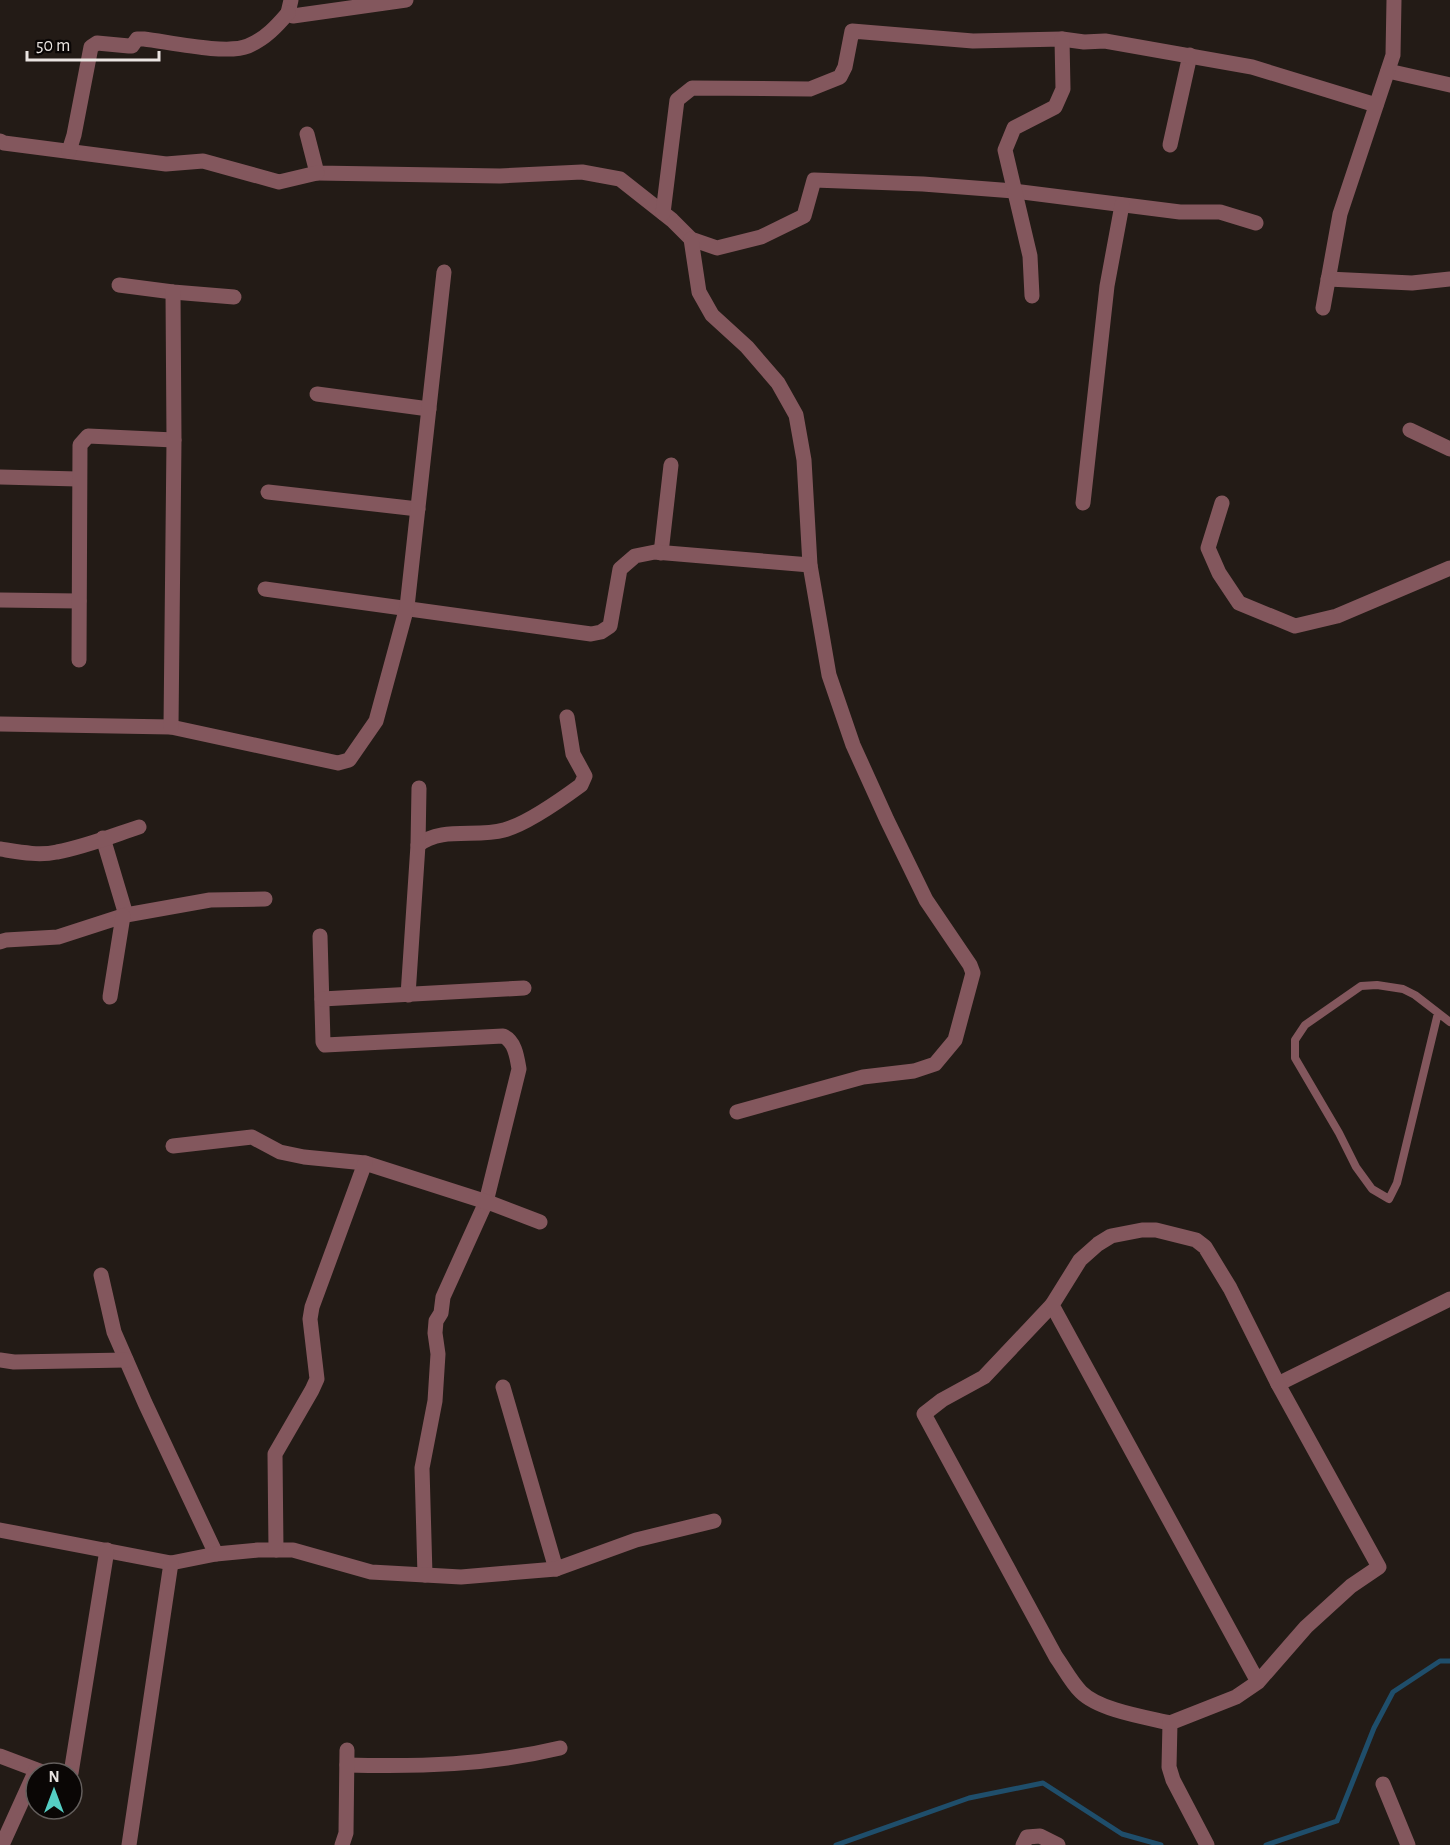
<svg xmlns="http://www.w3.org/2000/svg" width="1450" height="1845" viewBox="0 0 1450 1845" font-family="'Alegreya Sans',sans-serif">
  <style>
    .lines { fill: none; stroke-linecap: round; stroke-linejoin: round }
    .stream { stroke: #1f4e6b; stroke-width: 5 }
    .lane { stroke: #83575d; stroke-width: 8 }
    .street { stroke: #83575d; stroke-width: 15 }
  </style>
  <rect width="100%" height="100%" fill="#231b16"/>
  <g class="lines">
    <!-- stream -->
    <g class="stream">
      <path d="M836 1845 969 1798 1043 1783 1122 1834 1161 1845"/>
      <path d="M1266 1845 1337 1821 1374 1728 1393 1692 1440 1661H1450"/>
    </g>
    <!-- lane -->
    <path class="lane" d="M1438 1013 1397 1183 1389 1199 1372 1189 1356 1167 1339 1133 1295 1058V1040L1305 1025 1361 986 1377 985 1403 989 1415 995 1450 1022"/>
    <!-- street -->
    <g class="street">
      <path d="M291 0 288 13 293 16 406 0"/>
      <path d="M1388 71 1450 85"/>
      <path d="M307 134 317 173 500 176 582 172 620 179 672 220 691 239 717 248 761 237 804 216 814 180 923 184 1014 191 1180 212H1220L1256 223"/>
      <path d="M0 141 4 143 166 164 203 161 279 182 317 173"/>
      <path d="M1170 145 1190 55"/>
      <path d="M69 151 74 135 91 47 97 43 129 46H132L137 39H144C169 42 227 55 248 46 265 39 277 26 288 13"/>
      <path d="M663 213 677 100 692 88 810 89 840 77 845 67 852 31 973 41 1062 39 1084 42 1105 41 1252 67 1376 105"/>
      <path d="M691 239 699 292 712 315 747 347 778 383 796 415 804 460 810 565 829 675 853 745 887 820 926 900 970 965 973 973 955 1040 935 1064 914 1071 863 1077 737 1112"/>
      <path d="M1328 279 1412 283 1450 279"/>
      <path d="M119 285 173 292 234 297"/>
      <path d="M1032 296 1030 256 1005 150 1014 128 1055 107 1063 89 1062 39"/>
      <path d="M1323 308 1340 214 1393 55 1394 0"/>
      <path d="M317 394 429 409"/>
      <path d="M1410 430 1450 449"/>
      <path d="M0 477 78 479"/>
      <path d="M268 492 418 509"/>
      <path d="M1083 503 1107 286 1122 205"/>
      <path d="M1222 503 1208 548 1219 573 1239 603 1295 626 1337 616 1450 568"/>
      <path d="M661 553 671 465"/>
      <path d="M265 589 591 634 601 632 610 626 620 569 635 556 655 552 810 565"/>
      <path d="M0 600 79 601"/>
      <path d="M79 660 80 445 88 436 174 440"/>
      <path d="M0 724 171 727 338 763 349 760 376 721 407 607 444 272"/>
      <path d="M171 727 174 440 173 292"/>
      <path d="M103 838 126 915"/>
      <path d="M418 845C442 826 476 838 504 830 527 824 562 799 581 785L585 776 573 754 567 717"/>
      <path d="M0 849C19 852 38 856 57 852 85 847 112 836 139 827"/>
      <path d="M320 936 323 1042 325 1045 503 1036C515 1041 517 1057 519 1069L486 1202 443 1297 441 1313 436 1321 435 1333 438 1354 435 1401 422 1468 425 1575"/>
      <path d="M0 942 6 940 58 937 126 915 210 900 265 899"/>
      <path d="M408 995 418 845 419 788"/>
      <path d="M110 997 123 916"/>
      <path d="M322 999 524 988"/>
      <path d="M173 1146 252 1137 280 1152 304 1157 365 1163 493 1204 540 1222"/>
      <path d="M101 1275 114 1332 145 1403 216 1554"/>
      <path d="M1052 1305 984 1377 942 1400 924 1414 1056 1657C1064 1668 1071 1682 1081 1692 1099 1710 1144 1717 1170 1723"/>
      <path d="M0 1360 14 1362 126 1360"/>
      <path d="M1278 1384 1450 1299"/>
      <path d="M503 1387 556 1569"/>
      <path d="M0 1530 171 1563 216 1554 258 1550H293L371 1572 461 1577 556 1569 636 1540 714 1521"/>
      <path d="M276 1550 275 1454 312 1390 317 1379 310 1319 312 1307 365 1163"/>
      <path d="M0 1756 45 1773"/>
      <path d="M347 1765C419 1767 489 1765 560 1748"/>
      <path d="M71 1773 107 1550"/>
      <path d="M1383 1784 1408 1845"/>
      <path d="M2 1845 36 1770"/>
      <path d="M129 1845 171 1563"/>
      <path d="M342 1845 346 1833 347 1750"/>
      <path d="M1023 1845 1027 1837 1040 1836 1058 1845"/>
      <path d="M1207 1845 1173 1780 1169 1767 1170 1723 1236 1697 1258 1682 1306 1627 1351 1586 1379 1567 1278 1384 1230 1288 1205 1247 1196 1240 1156 1230H1142L1111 1236 1098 1244 1080 1260 1052 1305 1258 1682"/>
    </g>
  </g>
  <!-- north arrow -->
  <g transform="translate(54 1791)"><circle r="28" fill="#0a0605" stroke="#645f5d" stroke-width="1.5"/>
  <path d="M0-4.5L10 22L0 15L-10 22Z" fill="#55cec4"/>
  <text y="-9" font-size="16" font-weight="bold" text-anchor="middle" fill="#eae4e1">N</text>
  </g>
  <!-- scale -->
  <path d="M27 51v9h132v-9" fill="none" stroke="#eae4e1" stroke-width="3"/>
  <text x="36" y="51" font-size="18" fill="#eae4e1" stroke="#0a0605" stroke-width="4.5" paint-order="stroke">50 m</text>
</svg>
